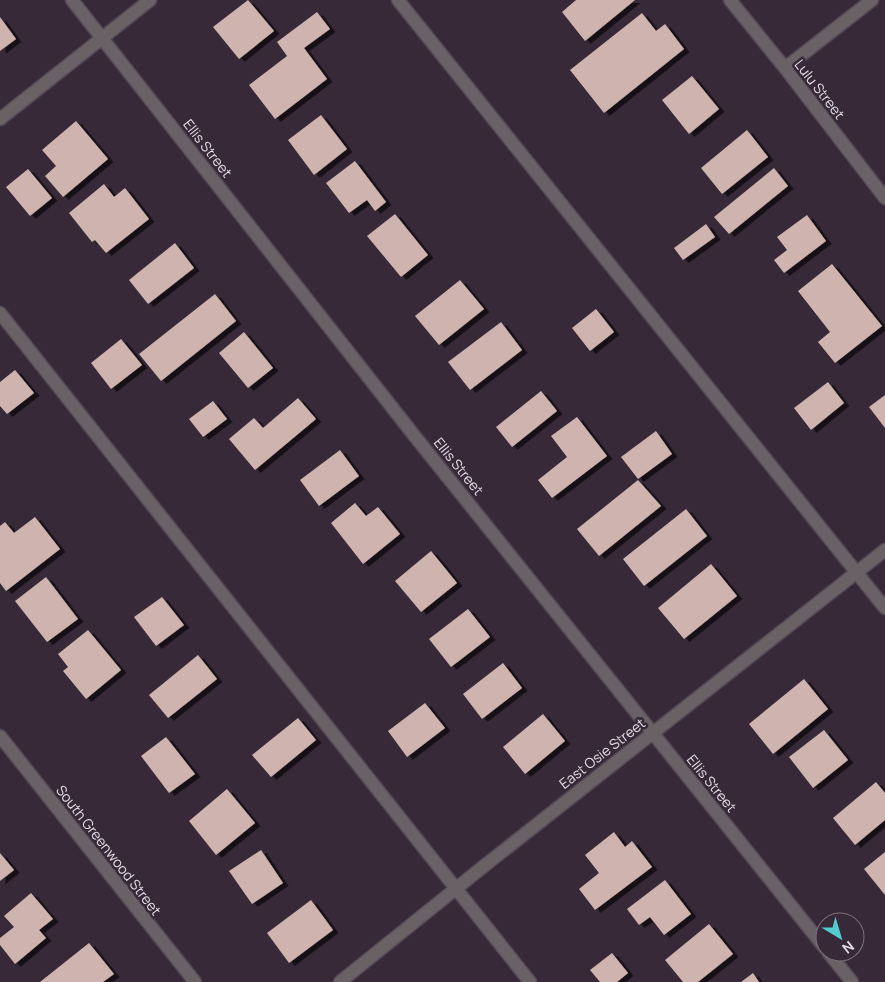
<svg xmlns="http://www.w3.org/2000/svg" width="885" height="982" viewBox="0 0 885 982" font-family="Manrope,sans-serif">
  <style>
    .building { fill: #ceb3af; filter: url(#shadow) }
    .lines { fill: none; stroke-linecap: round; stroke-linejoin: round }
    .minor-casing { stroke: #534654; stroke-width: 15 }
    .minor { stroke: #6a6166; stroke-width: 12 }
    .labels { text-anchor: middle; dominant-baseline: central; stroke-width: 5; stroke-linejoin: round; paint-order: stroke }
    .street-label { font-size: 14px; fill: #e4dce6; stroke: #372938 }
  </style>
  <defs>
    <filter id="shadow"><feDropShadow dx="5.5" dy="3" stdDeviation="0" flood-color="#0009"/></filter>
  </defs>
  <rect width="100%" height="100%" fill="#372938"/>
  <!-- building -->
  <g class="building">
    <path d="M248 0 274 31 239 59 213 27Z"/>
    <path d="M576 0H635L585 41 562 12Z"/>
    <path d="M317 12 330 29 304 48 327 79 275 119 249 85 287 56 277 42Z"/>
    <path d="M642 13 656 31 665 24 684 49 604 113 570 70Z"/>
    <path d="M0 17 16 39 0 51Z"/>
    <path d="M692 76 719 109 689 134 662 100Z"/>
    <path d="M321 115 347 149 314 175 288 140Z"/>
    <path d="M76 121 108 159 63 197 45 176 56 166 42 150Z"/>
    <path d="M747 130 768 157 722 194 701 168Z"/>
    <path d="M355 161 386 202 375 211 367 200 349 213 326 183Z"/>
    <path d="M774 168 788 186 729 234 714 217Z"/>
    <path d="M28 169 52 198 30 216 6 187Z"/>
    <path d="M104 184 114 197 125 188 149 219 106 253 95 240 92 242 69 213Z"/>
    <path d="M395 214 428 255 401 277 367 236Z"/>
    <path d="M807 215 826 241 784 273 774 260 787 250 777 237Z"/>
    <path d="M706 224 715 237 683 260 674 248Z"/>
    <path d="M175 243 194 268 148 304 129 280Z"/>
    <path d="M832 264 882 326 835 363 818 342 830 332 798 291Z"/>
    <path d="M460 280 484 309 439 345 415 316Z"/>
    <path d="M215 294 236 321 161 381 139 354Z"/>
    <path d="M596 309 614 332 590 351 572 328Z"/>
    <path d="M501 322 522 350 470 390 448 362Z"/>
    <path d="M244 332 273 368 248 388 219 353Z"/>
    <path d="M121 339 142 365 111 389 91 363Z"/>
    <path d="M15 370 34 393 7 414 0 406V382Z"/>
    <path d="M828 382 844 403 811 430 794 408Z"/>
    <path d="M541 391 557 411 512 447 496 427Z"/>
    <path d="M885 395V428L869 407Z"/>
    <path d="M298 398 316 419 255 470 229 439 254 418 263 428Z"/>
    <path d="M213 401 227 419 203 437 189 419Z"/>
    <path d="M577 417 607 456 552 498 538 480 567 457 551 436Z"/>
    <path d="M656 431 672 454 638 479 621 457Z"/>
    <path d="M340 450 359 476 319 506 300 480Z"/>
    <path d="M638 480 661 506 599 556 577 529Z"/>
    <path d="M355 503 366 516 378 507 400 534 363 564 331 523Z"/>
    <path d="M686 509 707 536 644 586 623 559Z"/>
    <path d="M35 517 60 549 6 591 0 583V526L5 522 14 533Z"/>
    <path d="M431 551 457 583 421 612 395 581Z"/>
    <path d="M711 564 737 596 684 639 658 608Z"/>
    <path d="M46 577 78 619 47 642 15 601Z"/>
    <path d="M162 597 184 625 156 646 134 617Z"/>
    <path d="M468 609 490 637 451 667 429 639Z"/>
    <path d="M88 630 121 670 86 699 63 671 68 667 58 654Z"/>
    <path d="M198 655 217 679 168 718 149 695Z"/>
    <path d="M503 663 522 688 482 719 463 694Z"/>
    <path d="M804 679 828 709 773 754 749 724Z"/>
    <path d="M425 703 445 728 407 757 388 731Z"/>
    <path d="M543 714 565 741 525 774 503 747Z"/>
    <path d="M298 718 316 740 271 777 252 755Z"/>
    <path d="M824 730 848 760 813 788 789 757Z"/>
    <path d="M166 737 195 774 169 793 141 756Z"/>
    <path d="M876 782 885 793V820L855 845 833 818Z"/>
    <path d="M227 789 255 823 216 855 189 821Z"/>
    <path d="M614 832 625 847 632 841 652 867 595 910 579 889 599 873 585 855Z"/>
    <path d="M261 850 283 883 252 904 229 871Z"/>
    <path d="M885 852V895L864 869Z"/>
    <path d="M0 853 14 870 0 881Z"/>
    <path d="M665 880 691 914 664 935 650 917 639 925 627 909Z"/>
    <path d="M31 893 53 919 39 930 46 938 15 964 0 945V938L14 927 4 916Z"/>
    <path d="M311 900 333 930 289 963 267 933Z"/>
    <path d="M709 924 733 954 698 982H683L665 960Z"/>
    <path d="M89 943 114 974 103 982H40Z"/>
    <path d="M612 953 628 973 617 982H600L590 970Z"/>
    <path d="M753 973 759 982H741Z"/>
  </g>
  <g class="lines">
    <!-- minor casing -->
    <g class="minor-casing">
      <g id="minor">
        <path d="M72 0 413 434 825 948"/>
        <path d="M398 0 885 608"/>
        <path d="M730 0 785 68 885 198"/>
        <path d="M785 68 872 0"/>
        <path d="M0 119 150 0"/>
        <path d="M0 313 530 982"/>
        <path d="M0 736 195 982"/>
        <path d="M828 952 852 982"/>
        <path d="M340 982 479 870 885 550"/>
      </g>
    </g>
    <!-- minor -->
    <use href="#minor" class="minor"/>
  </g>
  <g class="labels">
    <!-- street labels -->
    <g class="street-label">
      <text transform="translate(820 89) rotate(52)">Lulu Street</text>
      <text transform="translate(208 148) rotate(52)">Ellis Street</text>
      <text transform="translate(459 466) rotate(51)">Ellis Street</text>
      <text transform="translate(602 753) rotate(-38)">East Osie Street</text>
      <text transform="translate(712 783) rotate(51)">Ellis Street</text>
      <text transform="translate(109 850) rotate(52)">South Greenwood Street</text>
    </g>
  </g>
  <!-- north arrow -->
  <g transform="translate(840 937) rotate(142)"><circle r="24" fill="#372938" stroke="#7c717e"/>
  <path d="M0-4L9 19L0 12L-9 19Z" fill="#52ccd0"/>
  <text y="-8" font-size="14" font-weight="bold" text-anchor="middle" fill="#e4dce6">N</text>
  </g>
</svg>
